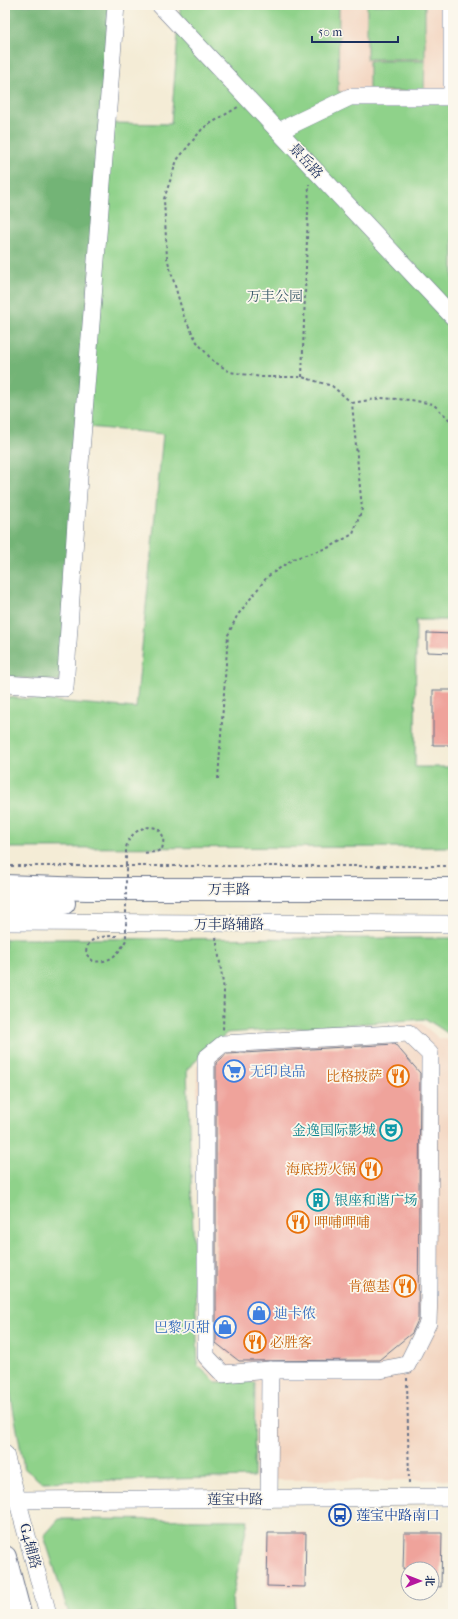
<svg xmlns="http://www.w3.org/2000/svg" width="458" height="1619" viewBox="0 0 458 1619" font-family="'IM FELL French Canon','Noto Serif SC',serif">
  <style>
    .built { fill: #f3d4bf }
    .green { fill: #8fd28a; stroke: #558074 }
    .forest { fill: #73b476; stroke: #47726a }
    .building { fill: #efa39b }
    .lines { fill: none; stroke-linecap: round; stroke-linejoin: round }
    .minor-casing { stroke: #677188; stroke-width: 18 }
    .major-casing { stroke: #677188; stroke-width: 24 }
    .highway-casing { stroke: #677188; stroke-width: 24 }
    .path { stroke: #677188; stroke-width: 2; stroke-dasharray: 3 3; stroke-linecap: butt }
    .minor { stroke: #fff; stroke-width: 17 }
    .major { stroke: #fff; stroke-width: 22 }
    .highway { stroke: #fff; stroke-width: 22 }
    .path-bridge { stroke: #677188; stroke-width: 2; stroke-dasharray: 3 3; stroke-linecap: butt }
    .labels { text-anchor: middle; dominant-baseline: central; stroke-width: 3.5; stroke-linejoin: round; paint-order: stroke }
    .street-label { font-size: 14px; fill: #1b2f5e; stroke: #fbf7ec }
    .park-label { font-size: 14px; fill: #385869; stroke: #fbf7ec }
    .shop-label { font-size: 14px; fill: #366cbe; stroke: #fbf7ec; text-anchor: start }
    .food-label { font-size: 14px; fill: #c56008; stroke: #fbf7ec; text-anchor: end }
    .culture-label { font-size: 14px; fill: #0d838f; stroke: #fbf7ec; text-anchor: end }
    .transit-label { font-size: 14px; fill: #164399; stroke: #fbf7ec; text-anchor: start }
  </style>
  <rect width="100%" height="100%" fill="#fbf7ec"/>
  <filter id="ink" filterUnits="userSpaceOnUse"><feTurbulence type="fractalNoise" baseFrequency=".025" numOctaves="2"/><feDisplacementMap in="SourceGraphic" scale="8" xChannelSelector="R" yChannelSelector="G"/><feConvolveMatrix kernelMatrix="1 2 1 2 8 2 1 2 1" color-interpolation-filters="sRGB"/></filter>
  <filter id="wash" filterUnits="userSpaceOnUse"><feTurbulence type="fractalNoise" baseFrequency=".012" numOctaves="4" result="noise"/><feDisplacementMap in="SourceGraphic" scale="16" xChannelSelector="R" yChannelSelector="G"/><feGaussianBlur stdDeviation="0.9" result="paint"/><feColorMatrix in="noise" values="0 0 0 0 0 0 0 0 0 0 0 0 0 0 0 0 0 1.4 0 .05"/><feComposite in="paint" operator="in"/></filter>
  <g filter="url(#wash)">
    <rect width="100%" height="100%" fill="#f4ecd6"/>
    <!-- built -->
    <g class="built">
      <path d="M339 5H453V104H356L338 91Z"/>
      <path d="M421 1023 440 1039 453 1040V1480H256V1381H217L200 1364 197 1066 227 1038Z"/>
    </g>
    <!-- green -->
    <g class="green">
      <path d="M177 5H339L338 91 350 97 453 104V620H416L415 767H453V847L5 848V697L136 708 163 434 88 427 110 123 171 124 180 9Z"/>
      <rect x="367" y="5" width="58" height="54"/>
      <path d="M369 61H425L424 91H369Z"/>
      <path d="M453 938V1035L449 1034 426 1019 227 1033 187 1069 198 1366 216 1382H255L254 1477 41 1482 24 1468 5 1364V939Z"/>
      <path d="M59 1519 248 1520 232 1598 233 1614H69L44 1536Z"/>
    </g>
    <!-- forest -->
    <path class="forest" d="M5 5H109L60 681 5 677Z"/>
    <g id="blocks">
      <!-- building -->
      <g class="building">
        <path d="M427 633 453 634V653L427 652Z"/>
        <rect x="433" y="690" width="20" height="55"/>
        <path d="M395 1044 420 1073 418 1320 412 1333 379 1360 239 1361 216 1343V1063L227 1054Z"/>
        <path d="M268 1533H306L305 1587 267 1586Z"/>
        <path d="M404 1533H442L441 1587 432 1586V1569H403Z"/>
      </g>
    </g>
  </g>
  <g filter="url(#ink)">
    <use href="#blocks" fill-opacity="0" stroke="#677188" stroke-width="1"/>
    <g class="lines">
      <!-- minor casing -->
      <g class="minor-casing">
        <g id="minor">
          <path d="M160 5 453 317"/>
          <path d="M279 131 350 97H452V5"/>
          <path d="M5 684 65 688 79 477 116 5"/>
          <path d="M5 922 453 924"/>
          <path d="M408 1033 430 1054 429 1293 428 1323 407 1365 380 1370H270L223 1374 206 1356V1058L223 1044Z"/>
          <path d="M5 1454 48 1614"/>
          <path d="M269 1499 270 1370"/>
          <path d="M17 1500 453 1497"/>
        </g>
      </g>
      <!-- major casing -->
      <g class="major-casing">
        <g id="major">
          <path d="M5 886 86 889H453"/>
          <path d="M5 903H64"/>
        </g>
      </g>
      <!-- highway casing -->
      <g class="highway-casing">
        <path id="highway" d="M5 1557 20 1614"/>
      </g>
      <!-- path -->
      <g class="path">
        <path d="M302 377 309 184"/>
        <path d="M352 403 381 398 411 400 433 404 453 423"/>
        <path d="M218 779 228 635 237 616 267 577 293 559 330 547 353 534 362 509 352 403 332 386 302 377H261L230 372 212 360 197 342 184 317 167 258 164 199 177 160 203 128 238 107"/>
        <path d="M5 866H453"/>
        <path d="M216 937 224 990 223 1031"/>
        <path d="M407 1378 409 1484"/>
      </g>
      <!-- minor -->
      <use href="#minor" class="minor"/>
      <!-- major -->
      <use href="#major" class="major"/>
      <!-- highway -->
      <use href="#highway" class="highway"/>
      <!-- path-bridge -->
      <path class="path-bridge" d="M117 936C104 936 86 936 86 954L93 961C109 964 119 954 126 940V848C131 822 171 818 162 849L156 852 142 853"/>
    </g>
  </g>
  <!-- icons -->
  <defs>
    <g id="supermarket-ring" transform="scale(1.15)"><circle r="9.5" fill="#fbf7ec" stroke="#3f7fe0" stroke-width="1.5"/><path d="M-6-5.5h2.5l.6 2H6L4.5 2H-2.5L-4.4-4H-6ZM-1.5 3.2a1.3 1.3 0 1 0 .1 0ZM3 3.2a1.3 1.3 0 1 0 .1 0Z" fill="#3f7fe0"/></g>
    <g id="restaurant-ring" transform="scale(1.15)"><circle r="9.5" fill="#fbf7ec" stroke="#e8710a" stroke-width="1.5"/><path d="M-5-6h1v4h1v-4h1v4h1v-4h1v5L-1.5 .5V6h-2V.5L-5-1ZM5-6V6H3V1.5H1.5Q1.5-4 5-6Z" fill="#e8710a"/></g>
    <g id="theatre-ring" transform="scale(1.15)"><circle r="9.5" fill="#fbf7ec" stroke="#0f9aa8" stroke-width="1.5"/><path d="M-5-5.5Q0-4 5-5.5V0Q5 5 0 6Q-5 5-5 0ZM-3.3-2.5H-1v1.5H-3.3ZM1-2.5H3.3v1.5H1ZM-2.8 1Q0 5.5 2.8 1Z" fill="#0f9aa8"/></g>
    <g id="building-ring" transform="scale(1.15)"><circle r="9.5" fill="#fbf7ec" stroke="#0f9aa8" stroke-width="1.5"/><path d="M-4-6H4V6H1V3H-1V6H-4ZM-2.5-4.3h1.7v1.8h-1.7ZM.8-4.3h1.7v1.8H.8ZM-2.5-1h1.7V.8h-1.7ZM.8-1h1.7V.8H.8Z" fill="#0f9aa8"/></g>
    <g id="shop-ring" transform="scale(1.15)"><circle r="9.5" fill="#fbf7ec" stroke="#3f7fe0" stroke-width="1.5"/><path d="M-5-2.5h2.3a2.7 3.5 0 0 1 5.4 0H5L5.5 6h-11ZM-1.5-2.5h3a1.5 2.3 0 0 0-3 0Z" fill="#3f7fe0"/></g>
    <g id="bus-ring" transform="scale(1.15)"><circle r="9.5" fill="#fbf7ec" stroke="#1a4fb4" stroke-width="1.5"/><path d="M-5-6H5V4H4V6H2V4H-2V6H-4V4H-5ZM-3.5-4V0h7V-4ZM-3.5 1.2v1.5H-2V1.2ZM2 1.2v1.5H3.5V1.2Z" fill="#1a4fb4"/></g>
  </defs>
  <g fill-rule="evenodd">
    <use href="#supermarket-ring" x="234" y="1071"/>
    <use href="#restaurant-ring" x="398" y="1076"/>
    <use href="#theatre-ring" x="391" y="1130"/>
    <use href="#restaurant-ring" x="371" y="1169"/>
    <use href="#building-ring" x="318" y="1200"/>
    <use href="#restaurant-ring" x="298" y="1222"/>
    <use href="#restaurant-ring" x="405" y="1286"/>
    <use href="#shop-ring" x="259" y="1313"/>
    <use href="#shop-ring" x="225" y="1327"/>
    <use href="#restaurant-ring" x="255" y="1342"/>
    <use href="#bus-ring" x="340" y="1515"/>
  </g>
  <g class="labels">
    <!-- street labels -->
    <g class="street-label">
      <text transform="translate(306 161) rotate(47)">景岳路</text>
      <text x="229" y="889">万丰路</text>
      <text x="229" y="924">万丰路辅路</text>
      <text x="235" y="1499">莲宝中路</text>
      <text transform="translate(30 1546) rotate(75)">G4辅路</text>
    </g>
    <!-- park labels -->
    <g class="park-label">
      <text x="275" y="296">万丰公园</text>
    </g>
    <!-- shop labels -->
    <g class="shop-label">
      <text x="250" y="1071">无印良品</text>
      <text x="274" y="1313">迪卡侬</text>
      <text x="210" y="1327" text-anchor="end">巴黎贝甜</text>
    </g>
    <!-- food labels -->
    <g class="food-label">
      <text x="382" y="1076">比格披萨</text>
      <text x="356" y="1169">海底捞火锅</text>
      <text x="314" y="1222" text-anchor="start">呷哺呷哺</text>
      <text x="390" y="1286">肯德基</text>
      <text x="270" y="1342" text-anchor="start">必胜客</text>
    </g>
    <!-- culture labels -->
    <g class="culture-label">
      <text x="376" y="1130">金逸国际影城</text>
      <text x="334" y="1200" text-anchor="start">银座和谐广场</text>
    </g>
    <!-- transit labels -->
    <g class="transit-label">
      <text x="356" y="1515">莲宝中路南口</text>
    </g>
  </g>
  <!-- margin -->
  <rect width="458" height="1619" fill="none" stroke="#fbf7ec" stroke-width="20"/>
  <!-- north arrow -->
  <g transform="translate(420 1581) rotate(90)"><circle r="19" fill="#fbf7ec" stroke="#a1a7b3"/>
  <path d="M0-3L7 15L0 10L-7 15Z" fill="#b5179e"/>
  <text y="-6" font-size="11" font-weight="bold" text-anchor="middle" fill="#1b2f5e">北</text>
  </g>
  <!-- scale -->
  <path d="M312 36v6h86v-6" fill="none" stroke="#1b2f5e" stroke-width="2"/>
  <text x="318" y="36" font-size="12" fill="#1b2f5e" stroke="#fbf7ec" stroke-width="3" paint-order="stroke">50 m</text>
</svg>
